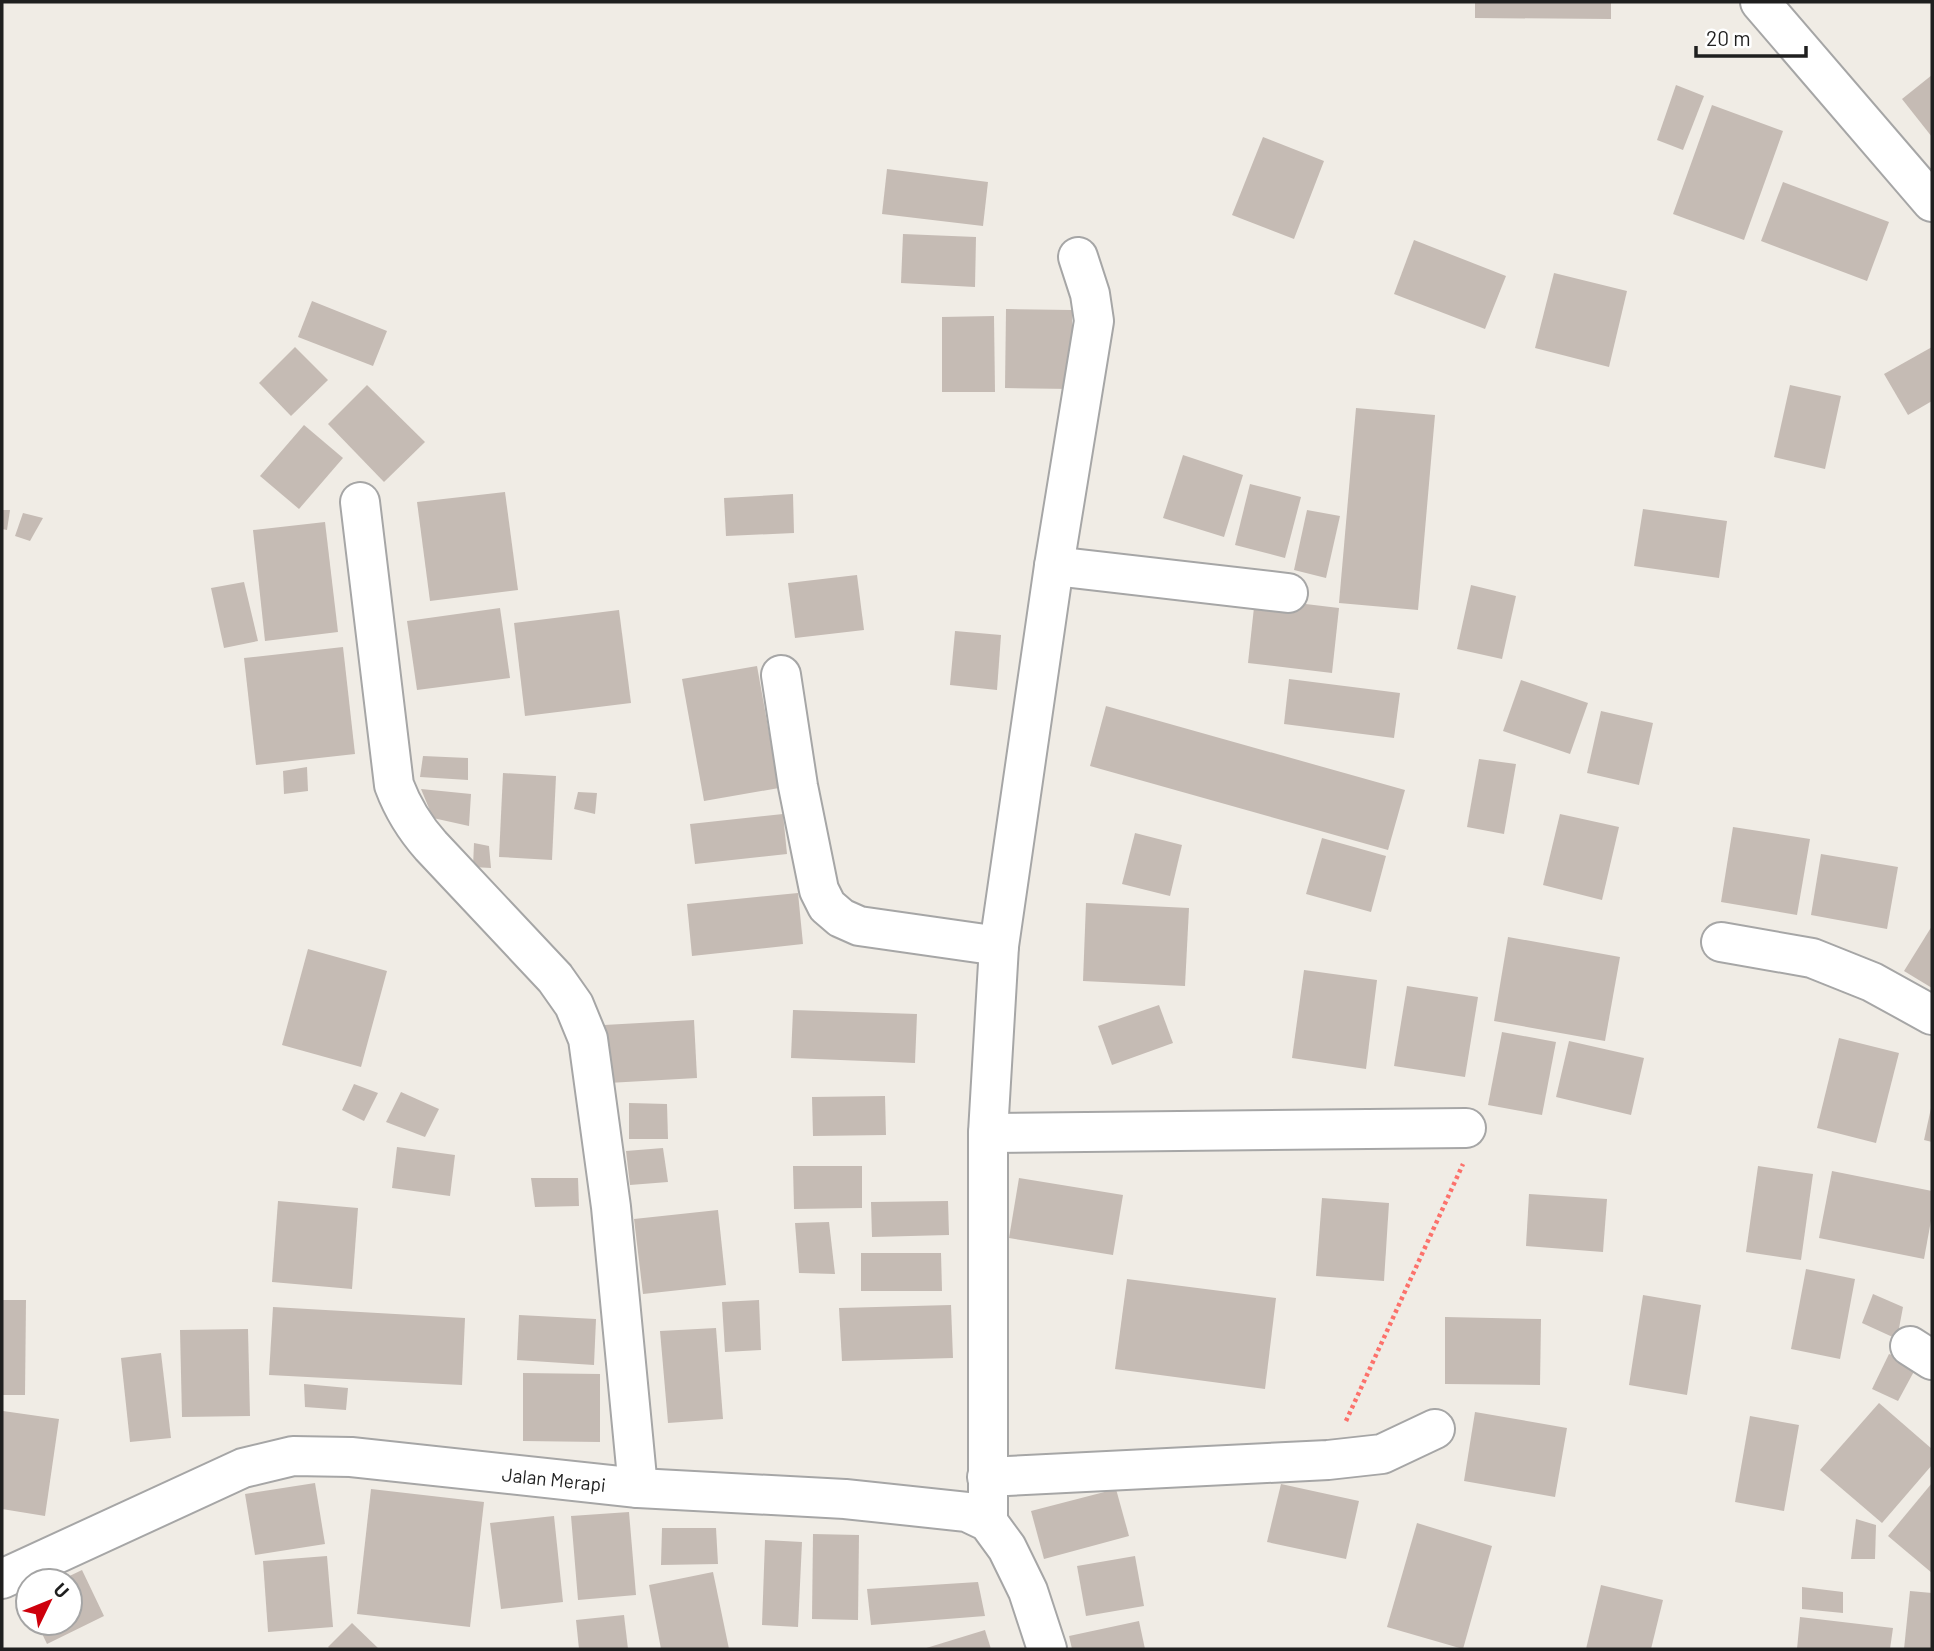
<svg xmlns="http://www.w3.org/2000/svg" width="1934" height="1651" viewBox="0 0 1934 1651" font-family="Barlow,sans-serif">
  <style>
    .building { fill: #c5bbb4 }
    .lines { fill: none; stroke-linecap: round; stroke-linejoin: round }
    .minor-casing { stroke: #a6a6a6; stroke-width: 42 }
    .path { stroke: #fc716b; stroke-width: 4.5; stroke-dasharray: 3.5 3.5; stroke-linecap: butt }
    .minor { stroke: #fff; stroke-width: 38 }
    .labels { text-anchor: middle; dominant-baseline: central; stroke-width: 6; stroke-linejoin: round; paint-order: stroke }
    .street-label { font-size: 19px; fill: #1f1f1f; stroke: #fff }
  </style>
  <rect width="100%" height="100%" fill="#f0ece5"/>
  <!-- building -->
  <g class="building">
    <path d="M1475 2H1611V19L1475 18Z"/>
    <path d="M1932 75V137L1902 99Z"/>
    <path d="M1676 85 1704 96 1683 150 1657 140Z"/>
    <path d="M1712 105 1783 131 1744 240 1673 214Z"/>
    <path d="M1263 137 1324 161 1294 239 1232 215Z"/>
    <path d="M887 169 988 182 983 226 882 214Z"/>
    <path d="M1783 182 1889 222 1867 281 1761 241Z"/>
    <path d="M903 234 976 237 975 287 901 283Z"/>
    <path d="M1414 240 1506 276 1485 329 1394 294Z"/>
    <path d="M1554 273 1627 291 1609 367 1535 348Z"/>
    <path d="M312 301 387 331 373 366 298 337Z"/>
    <path d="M1006 309 1072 310V389L1005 388Z"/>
    <path d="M994 316 995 392H942V317Z"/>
    <path d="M295 347 328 380 291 416 259 383Z"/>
    <path d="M1932 347V401L1908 415 1884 374Z"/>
    <path d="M367 385 425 442 384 482 328 424Z"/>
    <path d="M1790 385 1841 396 1825 469 1774 457Z"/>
    <path d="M1356 408 1435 415 1418 610 1339 603Z"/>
    <path d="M304 425 343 458 299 509 260 476Z"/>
    <path d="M1183 455 1243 475 1224 537 1163 518Z"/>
    <path d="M1250 484 1301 497 1285 558 1235 545Z"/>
    <path d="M505 492 518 590 430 601 417 502Z"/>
    <path d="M793 494 794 533 726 536 724 498Z"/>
    <path d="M1643 509 1727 521 1719 578 1634 566Z"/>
    <path d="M2 510H10L7 530 2 529Z"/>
    <path d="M1307 510 1340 516 1326 578 1294 570Z"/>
    <path d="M23 513 43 518 30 541 15 536Z"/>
    <path d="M325 522 338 632 265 641 253 530Z"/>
    <path d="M857 575 864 630 795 638 788 583Z"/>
    <path d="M244 582 258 641 224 648 211 588Z"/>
    <path d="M1471 585 1516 596 1502 659 1457 649Z"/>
    <path d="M1255 598 1339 608 1332 673 1248 663Z"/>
    <path d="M500 608 510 678 417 690 407 621Z"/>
    <path d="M619 610 631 703 525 716 514 623Z"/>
    <path d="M955 631 1001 635 997 690 950 685Z"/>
    <path d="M343 647 355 754 256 765 244 658Z"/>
    <path d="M757 666 779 788 704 801 682 679Z"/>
    <path d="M1289 679 1400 693 1394 738 1284 724Z"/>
    <path d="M1521 680 1588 703 1570 754 1503 731Z"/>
    <path d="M1106 706 1405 790 1388 850 1090 766Z"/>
    <path d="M1601 711 1653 723 1639 785 1587 773Z"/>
    <path d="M423 756 468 758V780L420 777Z"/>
    <path d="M1479 759 1516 764 1504 834 1467 827Z"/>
    <path d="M307 767 308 791 284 794 283 771Z"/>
    <path d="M503 773 556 776 552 860 499 857Z"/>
    <path d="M421 789 471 794 469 826 433 818Z"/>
    <path d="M578 792 597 793 595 814 574 809Z"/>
    <path d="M783 814 787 854 695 864 690 824Z"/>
    <path d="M1560 814 1619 827 1602 900 1543 885Z"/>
    <path d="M1733 827 1810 839 1797 915 1721 902Z"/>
    <path d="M1135 833 1182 845 1170 896 1122 884Z"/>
    <path d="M1322 838 1386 856 1371 912 1306 894Z"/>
    <path d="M474 843 489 846 491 868 473 867Z"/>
    <path d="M1821 854 1898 867 1887 929 1811 915Z"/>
    <path d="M798 893 803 944 692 956 687 904Z"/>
    <path d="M1086 903 1189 908 1185 986 1083 981Z"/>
    <path d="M1932 926V988L1904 971Z"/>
    <path d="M1508 937 1620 957 1605 1041 1494 1021Z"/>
    <path d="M308 949 387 971 361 1067 282 1045Z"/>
    <path d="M1304 970 1377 980 1366 1069 1292 1058Z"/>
    <path d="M1407 986 1478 997 1465 1077 1394 1066Z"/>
    <path d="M1159 1005 1173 1043 1112 1065 1098 1026Z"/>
    <path d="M793 1010 917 1014 915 1063 791 1058Z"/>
    <path d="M694 1020 697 1078 608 1083 604 1025Z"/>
    <path d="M1502 1032 1556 1042 1542 1115 1488 1105Z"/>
    <path d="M1839 1038 1899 1053 1876 1143 1817 1128Z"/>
    <path d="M1569 1041 1644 1058 1631 1115 1556 1097Z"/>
    <path d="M354 1084 378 1093 364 1121 342 1110Z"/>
    <path d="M401 1092 439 1109 425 1137 386 1122Z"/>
    <path d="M885 1096 886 1135 813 1136 812 1097Z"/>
    <path d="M629 1103 667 1104 668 1139H629Z"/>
    <path d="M1931 1108H1932V1142L1924 1140Z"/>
    <path d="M397 1147 455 1155 450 1196 392 1188Z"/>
    <path d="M663 1148 668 1182 630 1185 626 1151Z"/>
    <path d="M793 1166H862V1208L794 1209Z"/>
    <path d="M1758 1166 1813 1174 1801 1260 1746 1252Z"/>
    <path d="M1832 1171 1932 1191V1215L1924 1259 1819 1238Z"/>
    <path d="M531 1178H578L579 1206 535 1207Z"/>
    <path d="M1019 1178 1123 1195 1113 1255 1009 1238Z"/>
    <path d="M1529 1194 1607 1199 1603 1252 1526 1246Z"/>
    <path d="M1322 1198 1389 1203 1384 1281 1316 1276Z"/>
    <path d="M278 1201 358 1208 352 1289 272 1282Z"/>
    <path d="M948 1201 949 1235 872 1237 871 1202Z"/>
    <path d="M718 1210 726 1285 643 1294 634 1219Z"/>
    <path d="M829 1222 835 1274 799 1273 795 1223Z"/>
    <path d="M861 1253H941L942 1291H861Z"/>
    <path d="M1806 1269 1855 1279 1840 1359 1791 1349Z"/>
    <path d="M1127 1279 1276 1298 1265 1389 1115 1369Z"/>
    <path d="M1873 1294 1903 1307 1897 1339 1862 1323Z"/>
    <path d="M1643 1295 1701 1305 1687 1395 1629 1385Z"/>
    <path d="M2 1300H26L25 1395H2Z"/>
    <path d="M759 1300 761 1350 725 1352 722 1302Z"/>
    <path d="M951 1305 953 1358 842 1361 839 1308Z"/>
    <path d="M273 1307 465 1318 462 1385 269 1375Z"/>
    <path d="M519 1315 596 1319 594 1365 517 1360Z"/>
    <path d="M1445 1317 1541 1319 1540 1385 1445 1384Z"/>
    <path d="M716 1328 723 1419 668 1423 660 1331Z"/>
    <path d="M248 1329 250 1416 182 1417 180 1330Z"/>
    <path d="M161 1353 171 1438 130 1442 121 1358Z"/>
    <path d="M1889 1354 1918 1364 1898 1401 1872 1389Z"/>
    <path d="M523 1373 600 1374V1442L523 1441Z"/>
    <path d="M304 1384 348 1388 346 1410 305 1407Z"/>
    <path d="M1879 1403 1932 1449V1465L1882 1523 1820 1470Z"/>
    <path d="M3 1411 59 1419 45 1516 2 1509Z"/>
    <path d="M1475 1412 1567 1428 1555 1497 1464 1481Z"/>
    <path d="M1750 1416 1799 1425 1784 1511 1735 1502Z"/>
    <path d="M315 1483 325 1544 255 1555 245 1494Z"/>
    <path d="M1932 1483V1573L1888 1536Z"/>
    <path d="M1281 1484 1359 1501 1346 1559 1267 1542Z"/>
    <path d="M371 1489 484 1502 470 1627 357 1614Z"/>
    <path d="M1116 1489 1129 1536 1044 1559 1031 1511Z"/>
    <path d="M629 1512 636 1595 578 1600 571 1516Z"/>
    <path d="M554 1516 563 1602 501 1609 490 1523Z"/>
    <path d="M1856 1519 1876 1525 1875 1559H1851Z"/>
    <path d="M1417 1523 1492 1546 1463 1649 1387 1627Z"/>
    <path d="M662 1528H716L718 1564 661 1565Z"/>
    <path d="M813 1534 859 1535 858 1620 812 1619Z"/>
    <path d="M765 1540 802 1542 798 1627 762 1625Z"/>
    <path d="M327 1556 333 1627 268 1632 263 1561Z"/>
    <path d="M1135 1556 1144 1606 1086 1616 1077 1566Z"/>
    <path d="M82 1570 104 1616 47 1644 37 1623H70V1581H59Z"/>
    <path d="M713 1572 729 1649H661L649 1585Z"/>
    <path d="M978 1582 985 1616 871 1625 867 1589Z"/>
    <path d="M1601 1585 1663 1600 1651 1649H1586Z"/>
    <path d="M1802 1587 1843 1592V1613L1802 1609Z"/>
    <path d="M1910 1591 1932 1593V1649H1904Z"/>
    <path d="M624 1615 628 1649H579L576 1620Z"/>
    <path d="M1800 1617 1893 1628 1890 1649H1797Z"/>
    <path d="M1139 1621 1145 1649H1072L1069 1636Z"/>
    <path d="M352 1623 379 1649H330L328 1647Z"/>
    <path d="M985 1630 991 1649H923Z"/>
  </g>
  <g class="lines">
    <!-- minor casing -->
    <g class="minor-casing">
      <g id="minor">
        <path d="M1760 2 1932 202"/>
        <path d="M360 502 394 785C403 809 414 827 431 846L555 978 574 1005 588 1039 611 1207 638 1488"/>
        <path d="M1054 566 1288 593"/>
        <path d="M781 675 798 786 819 890 827 906 841 918 859 926 999 946"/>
        <path d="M1721 942 1812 958 1872 982 1932 1015"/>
        <path d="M988 1133 1466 1128"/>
        <path d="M1910 1346 1932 1360"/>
        <path d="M987 1477 1328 1460 1382 1454 1435 1429"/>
        <path d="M988 1522V1133L999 946 1054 566 1094 321 1090 294 1078 257"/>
        <path d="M2 1579 243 1468 293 1456 351 1457 638 1488 845 1499 967 1512 988 1522 1007 1548 1028 1591 1047 1649"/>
      </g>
    </g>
    <!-- path -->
    <path class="path" d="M1346 1421 1463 1164"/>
    <!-- minor -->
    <use href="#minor" class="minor"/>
  </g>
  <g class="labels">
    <!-- street labels -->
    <g class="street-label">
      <text transform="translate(554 1479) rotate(6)">Jalan Merapi</text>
    </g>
  </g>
  <!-- border -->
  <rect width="1934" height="1651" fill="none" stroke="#1f1f1f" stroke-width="7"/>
  <!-- north arrow -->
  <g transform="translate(49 1602) rotate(47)"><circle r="33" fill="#ffffff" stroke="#a5a5a5" stroke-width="2"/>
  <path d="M0-5L12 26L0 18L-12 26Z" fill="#ce000c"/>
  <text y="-10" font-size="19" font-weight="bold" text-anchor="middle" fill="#1f1f1f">U</text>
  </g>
  <!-- scale -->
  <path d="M1696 46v10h110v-10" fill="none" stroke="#1f1f1f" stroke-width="3.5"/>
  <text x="1706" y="46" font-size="21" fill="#1f1f1f" stroke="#ffffff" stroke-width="5" paint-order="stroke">20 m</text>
</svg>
